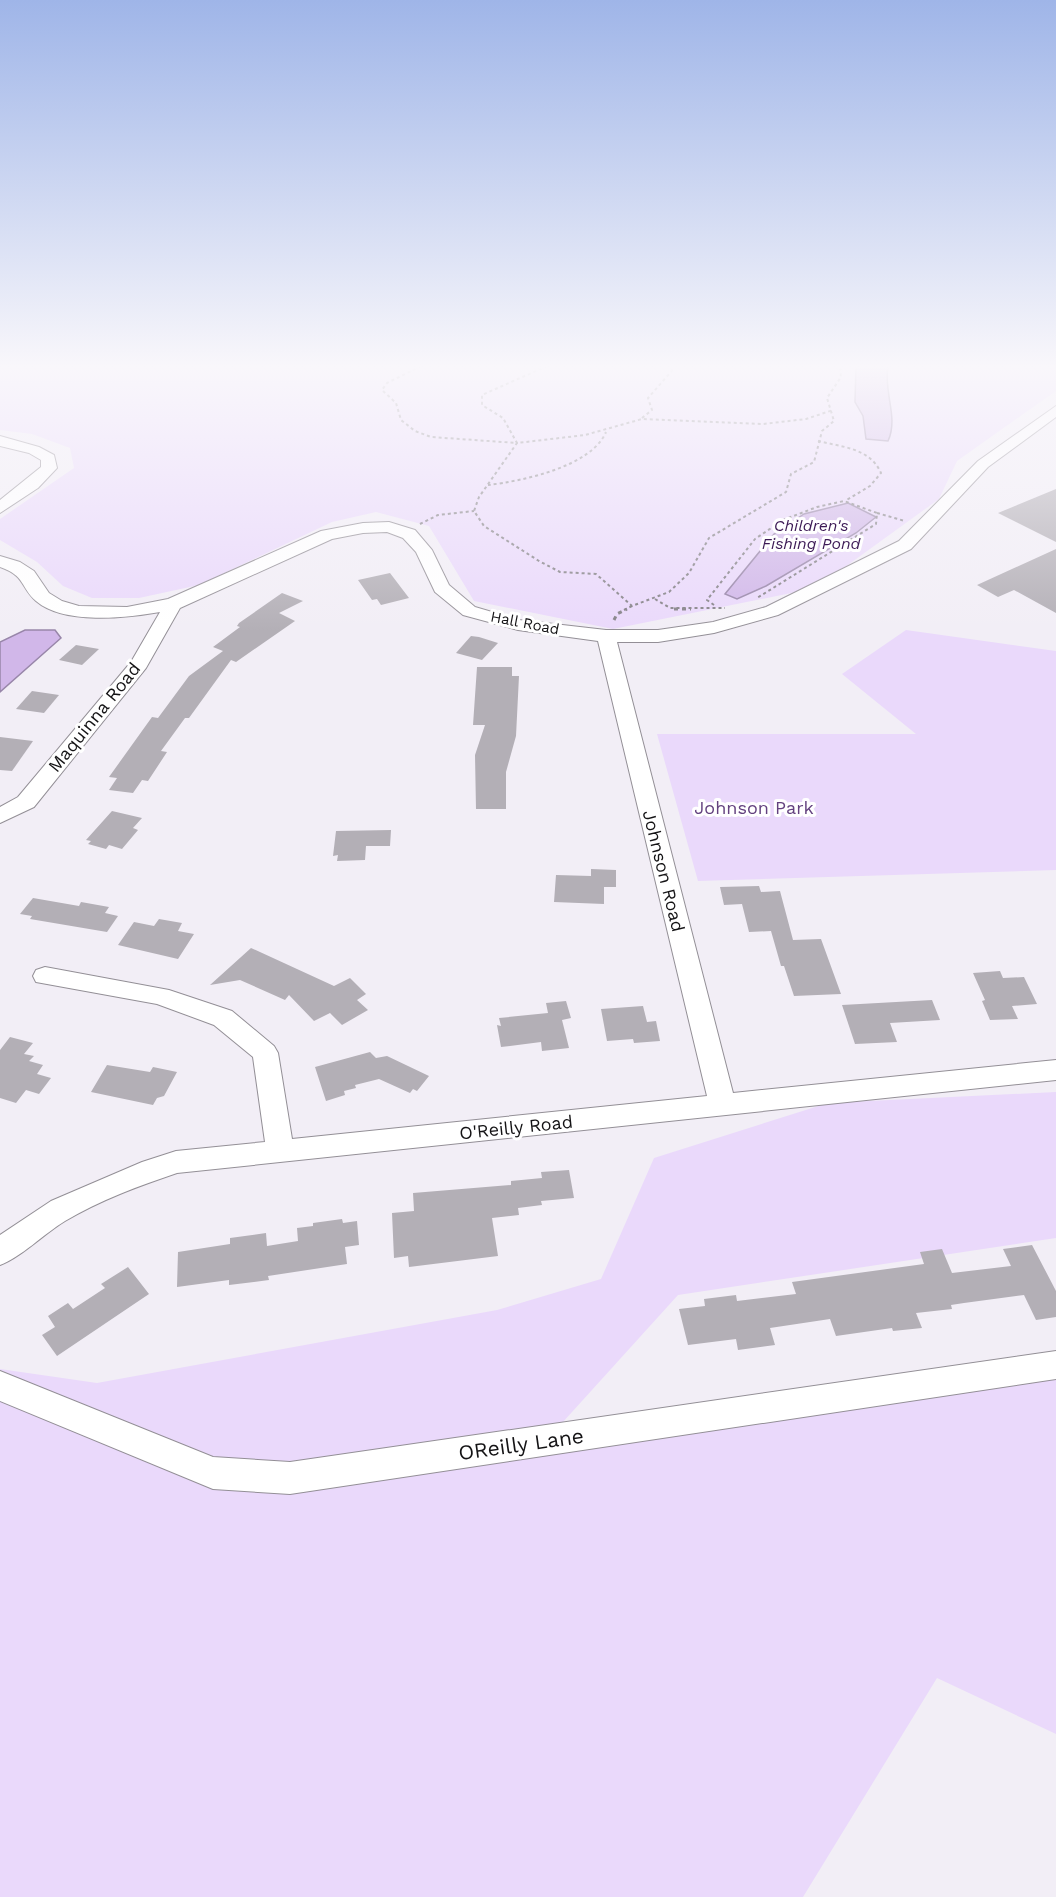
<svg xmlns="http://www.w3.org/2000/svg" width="1056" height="1897" viewBox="0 0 1056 1897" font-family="'Work Sans',sans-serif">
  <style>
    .green { fill: #ead9fb }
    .water { fill: #d1b7e9; stroke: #9886a9; stroke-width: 1.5 }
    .building { fill: #b3afb6 }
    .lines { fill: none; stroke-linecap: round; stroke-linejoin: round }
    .street-casing { stroke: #938f96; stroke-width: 2 }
    .path-far1 { stroke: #868388; stroke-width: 2; stroke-dasharray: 3 3; stroke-linecap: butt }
    .path { stroke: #868388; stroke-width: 3; stroke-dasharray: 4 4; stroke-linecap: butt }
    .street { fill: #fff; fill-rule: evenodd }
    .labels { text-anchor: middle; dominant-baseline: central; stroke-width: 6; stroke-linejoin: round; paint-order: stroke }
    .far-street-label { font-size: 15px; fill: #141315; stroke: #fff }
    .far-water-label { font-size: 16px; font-style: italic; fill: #3c1a55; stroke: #fff }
    .street-label { font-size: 18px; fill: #141315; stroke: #fff }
    .park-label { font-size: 18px; fill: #63417f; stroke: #fff }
    .near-street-label { font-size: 21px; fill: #141315; stroke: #fff }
  </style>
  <rect width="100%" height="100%" fill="#f2eef6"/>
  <!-- green -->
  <g class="green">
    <path d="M0 366H1056V391L957 461 939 499 816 588 613 629 474 601 429 526 376 512 332 522 199 585 139 598H92L63 586 37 562 0 540V519L74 468 70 448 32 434 0 430Z"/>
    <path d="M906 630 1056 651V870L698 881 657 734H916L842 674Z"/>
    <path d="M1056 1092V1238L678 1295 553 1433 1056 1369V1734L937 1678 803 1897H0V1369L97 1383 497 1310 601 1279 654 1158 828 1103Z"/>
  </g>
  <!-- water -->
  <g class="water">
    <path d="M856 366H888C883 392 899 417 888 441L866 439 863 416 855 402Z"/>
    <path d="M848 503 876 517 856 533 766 586 737 599 725 594 774 534 804 514Z"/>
    <path d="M25 630H55L61 638 0 692V642Z"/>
  </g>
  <!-- building -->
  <g class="building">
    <path d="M1056 489V542L998 513Z"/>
    <path d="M1056 549V613L1014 590 998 597 977 585Z"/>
    <path d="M390 573 409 598 381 605 377 599 372 600 358 580Z"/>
    <path d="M282 593 303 601 279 613 295 621 236 662 231 660 189 718H185L161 751 167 752 148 781 142 780 133 793 109 790 117 778 109 777 152 717 158 718 189 676 223 651 213 647 240 627 237 626 239 623Z"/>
    <path d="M471 636 479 637 498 643 482 660 456 653Z"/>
    <path d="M76 645 99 649 82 665 59 660Z"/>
    <path d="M477 667H512V676H519L516 736 506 772V809H476L475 755 485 725H473Z"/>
    <path d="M32 691 59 695 44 713 16 709Z"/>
    <path d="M0 737 33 741 12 771 0 770Z"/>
    <path d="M112 811 142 818 133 828 138 830 122 849 109 845 106 849 88 844 91 841 86 840Z"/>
    <path d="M391 830 390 846H366L365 860 337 861 338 855 333 856 336 831Z"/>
    <path d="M591 869 616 870V887H604V904L554 902 556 875 591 876Z"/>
    <path d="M759 886 761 892 780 891 793 940 821 939 841 994 794 996 784 966H781L771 931 749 932 742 904 724 905 720 887Z"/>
    <path d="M33 898 79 906 81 902 109 907 105 913 118 916 107 932 30 919 32 916 20 914Z"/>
    <path d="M159 919 182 923 178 931 194 934 178 959 118 945 134 922 154 926Z"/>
    <path d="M251 948 334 986 350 978 366 994 357 1000 368 1010 342 1025 330 1013 314 1021 289 995 285 1000 240 980 210 985Z"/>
    <path d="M1000 971 1003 978 1024 977 1037 1004 1012 1006 1018 1019 990 1020 982 1001 985 1000 973 973Z"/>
    <path d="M932 1000 940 1020 890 1023 897 1042 855 1044 842 1005Z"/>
    <path d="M566 1001 571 1018 562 1020 569 1048 542 1051 541 1042 501 1047 497 1025 501 1026 499 1018 548 1013 546 1003Z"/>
    <path d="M643 1006 647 1022 656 1021 660 1041 634 1043 633 1039 607 1041 601 1009Z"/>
    <path d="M10 1037 33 1043 24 1054 34 1056 29 1061 43 1065 37 1074 51 1078 39 1094 26 1090 16 1103 0 1098V1050Z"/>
    <path d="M370 1052 376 1058 387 1056 429 1076 417 1091 413 1089 410 1093 379 1079 355 1085 356 1088 344 1091 345 1095 326 1101 315 1067Z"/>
    <path d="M107 1065 150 1072 153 1067 177 1072 164 1096 157 1098 153 1105 91 1092Z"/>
    <path d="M569 1170 574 1198 541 1201 542 1205 518 1208 519 1215 492 1218 498 1256 409 1267 408 1256 394 1258 392 1213 414 1211 413 1193 511 1185V1181L542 1178 541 1172Z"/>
    <path d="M342 1219 343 1223 357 1221 359 1245 345 1247 347 1264 268 1276 269 1280 229 1285V1280L177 1287 178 1252 230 1244V1238L266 1233 267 1246 298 1241 297 1228 313 1226V1223Z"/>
    <path d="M1032 1245 1056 1291V1317L1036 1320 1024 1295 964 1303 951 1305 952 1309 916 1313 922 1328 893 1331 892 1328 836 1336 830 1319 770 1328 775 1345 738 1350 736 1339 688 1345 679 1309 705 1306 704 1299 736 1295 737 1301 796 1294 792 1282 924 1264 920 1252 942 1249 952 1273 1011 1266 1003 1249Z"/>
    <path d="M128 1267 149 1294 57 1356 42 1335 55 1327 48 1316 68 1303 73 1309 105 1288 101 1284Z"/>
  </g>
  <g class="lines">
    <!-- street casing -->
    <g class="street-casing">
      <g id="street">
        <path d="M1056 406V417L988 467 911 549 778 615 714 633 658 642H617L733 1093 1056 1060V1080L177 1173C139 1186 100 1200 65 1221 45 1233 20 1258 0 1265V1235L51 1201 142 1162 176 1151 265 1142 253 1057 214 1025 157 1004 36 982 33 976 36 970 45 967 169 990 232 1011 274 1046 278 1053 292 1139 707 1096 598 641 518 630 463 615 435 592 416 552 403 538 387 532 363 533 332 539 180 608 146 668 34 807 0 823V807L18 797 131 662 160 612C126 618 64 625 36 601 20 587 26 576 0 567V556L20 562 34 571 49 593 62 601 79 606 127 607 168 599 321 531 363 523 389 522 415 530 432 550 449 585 475 607 519 620 606 630H658L713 622 766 607 899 541 978 461Z"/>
        <path d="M0 436 39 447 54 455 57 468 38 488 0 513V500L41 467V460L29 453 0 446Z"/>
        <path d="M1056 1351V1379L290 1494 213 1489 0 1401V1371L213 1457 290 1462Z"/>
      </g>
    </g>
    <!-- path-far1 -->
    <g class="path-far1">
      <path d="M421 366 387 383 382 390 396 403 401 420 415 431 431 437 517 443 479 497 474 511 484 526 539 561 560 572 596 574 632 606 669 592 689 573 709 538 786 492 791 474 814 462 822 431 834 421 827 398 841 377 840 366"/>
      <path d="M547 366 482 395V405L503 418 517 443 585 435 642 419 763 424 806 419 833 410"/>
      <path d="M642 418 652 410 648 398 676 366"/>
      <path d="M818 441C842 447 870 448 881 473L870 486 845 501"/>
      <path d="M488 485C522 481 591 467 606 432"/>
      <path d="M877 513 905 521"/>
      <path d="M420 524 438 515 474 511"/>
      <path d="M655 599 670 608H725"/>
      <path d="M714 605 707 600 755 539 783 520 817 507 844 501 877 513 876 524 757 598"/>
      <path d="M624 610 632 606"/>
    </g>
    <!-- path -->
    <g class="path">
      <path d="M674 609H691"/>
      <path d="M614 620 617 614 627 609"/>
    </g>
    <!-- street -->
    <use href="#street" class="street"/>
  </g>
  <!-- sky -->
  <linearGradient id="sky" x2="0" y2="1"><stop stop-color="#9fb5e8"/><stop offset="0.58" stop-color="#f9f7fb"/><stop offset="1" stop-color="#f9f7fb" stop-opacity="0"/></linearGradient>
  <rect width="1056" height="632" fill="url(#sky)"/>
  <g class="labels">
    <!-- far-street labels -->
    <g class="far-street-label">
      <text transform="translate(525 623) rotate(11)">Hall Road</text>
    </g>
    <!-- far-water labels -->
    <g class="far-water-label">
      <text x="811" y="525">Children's<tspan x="811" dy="18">Fishing Pond</tspan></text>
    </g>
    <!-- street labels -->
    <g class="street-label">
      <text transform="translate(94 717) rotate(-51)">Maquinna Road</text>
      <text transform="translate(664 871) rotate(76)">Johnson Road</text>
      <text transform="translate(516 1127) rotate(-6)">O'Reilly Road</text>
    </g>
    <!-- park labels -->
    <g class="park-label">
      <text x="754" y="807">Johnson Park</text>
    </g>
    <!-- near-street labels -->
    <g class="near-street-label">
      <text transform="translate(521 1444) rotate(-8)">OReilly Lane</text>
    </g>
  </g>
</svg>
